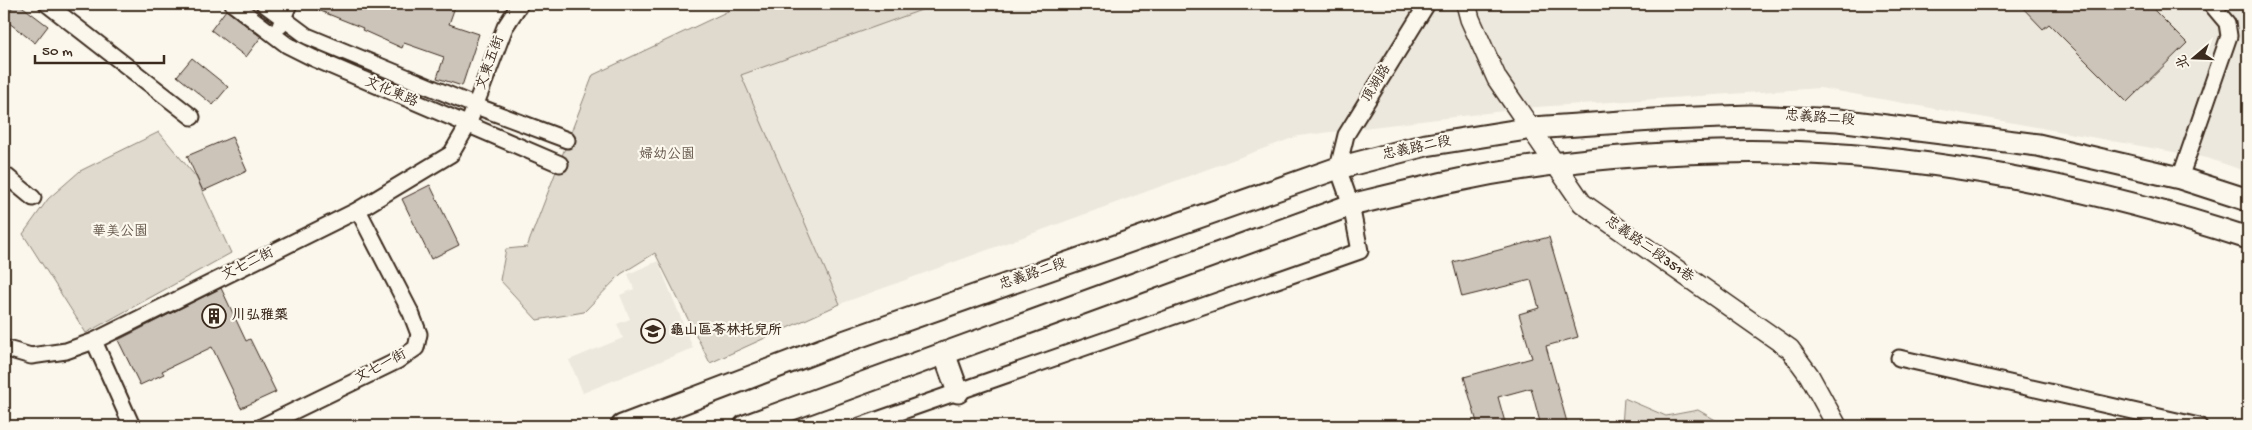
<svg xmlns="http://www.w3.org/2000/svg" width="2252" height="430" viewBox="0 0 2252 430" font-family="'Gochi Hand','LXGW WenKai TC',sans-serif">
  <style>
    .built { fill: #ede8dd }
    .green { fill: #dfd9ce; stroke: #8d8276 }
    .building { fill: #ccc4b9; stroke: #3b2a1e }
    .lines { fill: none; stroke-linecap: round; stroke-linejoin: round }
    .minor-casing { stroke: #3b2a1e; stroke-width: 19 }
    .tertiary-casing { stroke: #3b2a1e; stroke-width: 22 }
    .secondary-casing { stroke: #3b2a1e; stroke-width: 25 }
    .minor { stroke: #fbf7ec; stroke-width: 15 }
    .tertiary { stroke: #fbf7ec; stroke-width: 19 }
    .secondary { stroke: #fbf7ec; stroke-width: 21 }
    .labels { text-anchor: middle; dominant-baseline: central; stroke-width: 4.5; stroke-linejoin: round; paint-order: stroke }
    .street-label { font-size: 14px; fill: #3b2a1e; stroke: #fbf7ec }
    .park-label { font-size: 14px; fill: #64564a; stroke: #fbf7ec }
    .poi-label { font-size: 14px; font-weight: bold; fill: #3b2a1e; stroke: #fbf7ec; text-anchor: start }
  </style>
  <rect width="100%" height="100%" fill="#fbf7ec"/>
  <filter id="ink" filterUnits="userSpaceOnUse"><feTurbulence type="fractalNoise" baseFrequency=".02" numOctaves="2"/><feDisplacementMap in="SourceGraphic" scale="10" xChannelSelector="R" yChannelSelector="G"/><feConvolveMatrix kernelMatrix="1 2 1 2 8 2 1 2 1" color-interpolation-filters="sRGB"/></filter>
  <g filter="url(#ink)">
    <!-- built -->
    <g class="built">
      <path d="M934 4H2248V172L2207 158 1820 88 1536 107 1298 136 840 304 741 75 927 8Z"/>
      <path d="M658 261 693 348 583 393 569 360 623 338 617 324 630 319 620 295 634 289 628 274Z"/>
    </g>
    <!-- green -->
    <g class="green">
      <path d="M743 4H934L927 8 741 75 840 304 710 363 655 253 621 274 584 312 537 320 500 280 506 249 527 247 593 75Z"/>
      <path d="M159 132 196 177 231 253 86 333 23 234 48 199 80 171Z"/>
      <path d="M1624 398 1666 416 1698 410 1726 426H1622Z"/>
    </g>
    <!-- building -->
    <g class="building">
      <path d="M15 4H19L48 26 35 43 4 19Z"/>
      <path d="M303 4H456L449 24 479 34 462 86 437 78 444 57 404 43 402 48 362 30 363 28Z"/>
      <path d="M2019 4H2148L2187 43 2127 102 2049 24 2043 29Z"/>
      <path d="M226 10 261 37 246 57 211 30Z"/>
      <path d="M192 58 228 87 213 105 177 76Z"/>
      <path d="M232 137 247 171 203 191 187 156Z"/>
      <path d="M430 185 459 245 431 259 402 199Z"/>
      <path d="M1549 237 1578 337 1546 346 1568 426H1541L1531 388 1498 397 1506 426H1478L1464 377 1532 358 1519 314 1539 308 1531 280 1462 297 1453 262Z"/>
      <path d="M221 288 246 341 250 339 276 392 241 408 212 347 162 371 164 374 140 385 118 340Z"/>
    </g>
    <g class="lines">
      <!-- minor casing -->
      <g class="minor-casing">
        <g id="minor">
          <path d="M47 4 192 117"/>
          <path d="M233 4 287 45 313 58 560 164"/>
          <path d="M264 4 307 36 476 106 567 140"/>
          <path d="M280 26 289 4"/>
          <path d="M4 174 33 198"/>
          <path d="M2180 178 2229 36 2227 23 2211 4"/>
          <path d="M94 341 132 426"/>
          <path d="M4 348 31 356 66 351 94 341 358 210 451 154 468 125 505 27 520 4"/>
          <path d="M1899 358 2199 426"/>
          <path d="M263 426 397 361 416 348 419 334 411 313 358 210"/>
          <path d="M860 426 1360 251 1351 205 1338 168 1346 135 1427 4"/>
        </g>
      </g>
      <!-- tertiary casing -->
      <g class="tertiary-casing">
        <path id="tertiary" d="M1466 4 1470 19 1497 79 1582 203 1790 349 1809 375 1837 426"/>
      </g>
      <!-- secondary casing -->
      <g class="secondary-casing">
        <g id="secondary">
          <path d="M944 353 958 392"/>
          <path d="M622 426 829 347 1338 168 1426 145 1532 128 1668 119 1750 116 1838 120 2038 145 2180 178 2248 200"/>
          <path d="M745 426 1351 205C1384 197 1416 189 1449 182 1536 163 1628 154 1717 152 1895 147 2080 183 2248 238"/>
        </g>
      </g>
      <!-- minor -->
      <use href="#minor" class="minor"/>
      <!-- tertiary -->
      <use href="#tertiary" class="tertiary"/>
      <!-- secondary -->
      <use href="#secondary" class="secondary"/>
    </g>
  </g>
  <!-- icons -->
  <defs>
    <g id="building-ring" transform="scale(1.25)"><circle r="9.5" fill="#fbf7ec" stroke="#3b2a1e" stroke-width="1.5"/><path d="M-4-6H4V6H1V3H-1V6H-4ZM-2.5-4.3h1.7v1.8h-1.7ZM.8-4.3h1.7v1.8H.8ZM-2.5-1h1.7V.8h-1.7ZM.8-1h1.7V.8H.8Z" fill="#3b2a1e"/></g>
    <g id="school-ring" transform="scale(1.25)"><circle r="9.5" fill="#fbf7ec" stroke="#3b2a1e" stroke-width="1.5"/><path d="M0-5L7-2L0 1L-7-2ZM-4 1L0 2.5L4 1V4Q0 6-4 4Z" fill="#3b2a1e"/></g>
  </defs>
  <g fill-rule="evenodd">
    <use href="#building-ring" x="214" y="316"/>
    <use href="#school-ring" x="653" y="331"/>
  </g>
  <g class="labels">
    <!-- street labels -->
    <g class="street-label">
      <text transform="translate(491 63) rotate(-70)">文東五街</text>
      <text transform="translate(1377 84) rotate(-58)">頂湖路</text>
      <text transform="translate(391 93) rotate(23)">文化東路</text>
      <text transform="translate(1820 119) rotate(4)">忠義路二段</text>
      <text transform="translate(1417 149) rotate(-12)">忠義路二段</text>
      <text transform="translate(1649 250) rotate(35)">忠義路二段351巷</text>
      <text transform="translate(248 265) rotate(-26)">文七二街</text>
      <text transform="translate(1033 275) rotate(-19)">忠義路二段</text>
      <text transform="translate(381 367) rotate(-28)">文七一街</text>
    </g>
    <!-- park labels -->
    <g class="park-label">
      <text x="667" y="155">婦幼公園</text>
      <text x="120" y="232">華美公園</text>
    </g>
    <!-- poi labels -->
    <g class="poi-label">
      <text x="232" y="316">川弘雅築</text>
      <text x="670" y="331">龜山區苓林托兒所</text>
    </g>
  </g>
  <!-- margin -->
  <rect width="2252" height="430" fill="none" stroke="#fbf7ec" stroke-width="20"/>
  <rect x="10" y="10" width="2232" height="410" fill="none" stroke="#3b2a1e" stroke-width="2" filter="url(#ink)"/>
  <!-- north arrow -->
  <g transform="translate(2194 58) rotate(251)" stroke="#fbf7ec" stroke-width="4" paint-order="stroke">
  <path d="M0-4L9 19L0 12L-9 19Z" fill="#3b2a1e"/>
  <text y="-8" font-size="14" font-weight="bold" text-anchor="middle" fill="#3b2a1e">北</text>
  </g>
  <!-- scale -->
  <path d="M35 55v8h129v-8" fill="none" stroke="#3b2a1e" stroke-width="2.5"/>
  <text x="42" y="55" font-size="15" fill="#3b2a1e" stroke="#fbf7ec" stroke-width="4" paint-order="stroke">50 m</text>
</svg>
